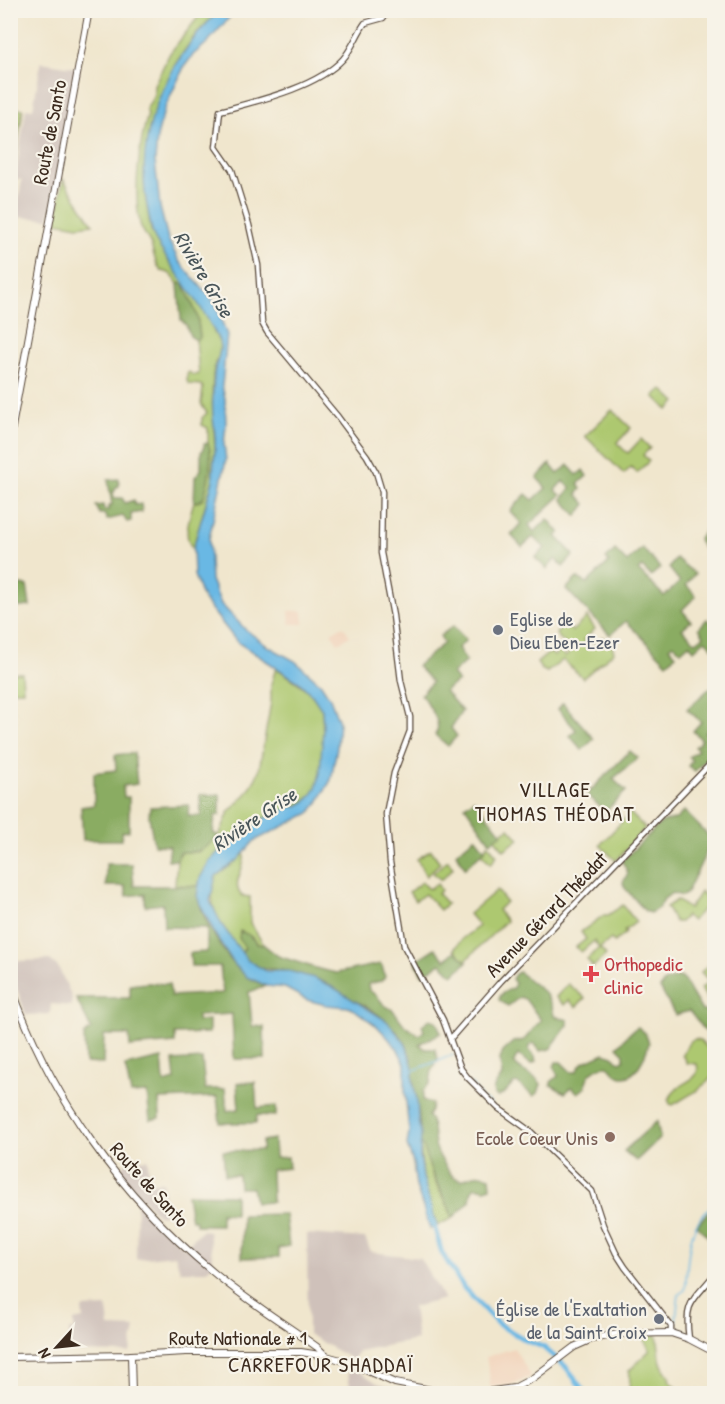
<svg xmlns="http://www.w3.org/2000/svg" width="725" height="1404" viewBox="0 0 725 1404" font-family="'Patrick Hand',sans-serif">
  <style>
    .built { fill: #f2d5bd }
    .industrial { fill: #cfc1ba }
    .green { fill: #adc86f; stroke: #747946; stroke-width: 1.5 }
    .forest { fill: #8aac62; stroke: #626b40; stroke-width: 1.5 }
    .water { fill: #69b8e4; stroke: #527181; stroke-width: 1.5 }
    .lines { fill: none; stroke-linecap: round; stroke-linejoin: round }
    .stream { stroke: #69b8e4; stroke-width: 1.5 }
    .river { stroke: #69b8e4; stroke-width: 5 }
    .minor-casing { stroke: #564638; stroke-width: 7 }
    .major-casing { stroke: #564638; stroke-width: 8 }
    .minor { stroke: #fff; stroke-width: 4.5 }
    .major { stroke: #fff; stroke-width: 6 }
    .worship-dot { fill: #6b7280; stroke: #f7f3e8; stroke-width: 2 }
    .health-dot { fill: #e0444e; stroke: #f7f3e8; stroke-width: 2 }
    .education-dot { fill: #8d6e63; stroke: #f7f3e8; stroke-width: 2 }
    .labels { text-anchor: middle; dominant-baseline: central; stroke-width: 4.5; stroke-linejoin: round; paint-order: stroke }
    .street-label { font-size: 20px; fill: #3b2a1e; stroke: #f7f3e8 }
    .worship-label { font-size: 20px; fill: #5b616d; stroke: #f7f3e8; text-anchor: start }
    .health-label { font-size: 20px; fill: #be3a42; stroke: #f7f3e8; text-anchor: start }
    .education-label { font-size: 20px; fill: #785e54; stroke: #f7f3e8; text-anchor: end }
    .water-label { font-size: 21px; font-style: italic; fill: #495559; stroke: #f7f3e8 }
    .neighbourhood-label { font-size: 21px; letter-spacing: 1.5px; fill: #3b2a1e; stroke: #f7f3e8 }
  </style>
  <rect width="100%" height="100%" fill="#f7f3e8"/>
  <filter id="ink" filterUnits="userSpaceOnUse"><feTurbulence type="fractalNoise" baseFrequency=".0167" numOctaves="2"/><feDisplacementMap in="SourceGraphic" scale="12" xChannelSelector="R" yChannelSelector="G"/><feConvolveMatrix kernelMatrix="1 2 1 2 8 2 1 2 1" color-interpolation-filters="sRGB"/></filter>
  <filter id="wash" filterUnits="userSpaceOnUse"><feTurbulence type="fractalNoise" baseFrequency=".008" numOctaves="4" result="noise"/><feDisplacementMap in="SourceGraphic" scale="24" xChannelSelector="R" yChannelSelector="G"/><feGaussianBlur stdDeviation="1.35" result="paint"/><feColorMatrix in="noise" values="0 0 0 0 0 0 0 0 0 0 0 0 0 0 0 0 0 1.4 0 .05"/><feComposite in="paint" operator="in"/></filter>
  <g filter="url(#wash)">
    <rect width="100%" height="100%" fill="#f0e6cd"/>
    <!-- built -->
    <g class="built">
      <path d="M289 611H303L304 624H290Z"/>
      <path d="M343 626 350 636 338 643 331 633Z"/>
      <path d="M514 1348 531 1376 516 1384 490 1387 489 1373 486 1357Z"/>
    </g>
    <!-- industrial -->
    <g class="industrial">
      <path d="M41 62 78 68 49 219 15 217 22 180 15 179 26 108 33 109Z"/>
      <path d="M50 960 58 967 68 988 72 998 71 1006 51 1004 50 1014 26 1015 11 972V961Z"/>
      <path d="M148 1159 149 1182H163L166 1214 159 1216 117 1172 128 1161Z"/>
      <path d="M137 1203 184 1248 202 1230 209 1231 213 1265 205 1271H180L175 1255 136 1259Z"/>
      <path d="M307 1234 365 1238 371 1252 420 1258 444 1299 413 1307 417 1340 358 1351 353 1360 308 1334Z"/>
      <path d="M107 1307 109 1327 135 1328 130 1353 70 1352 69 1330H74V1321L83 1319 82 1308Z"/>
      <path d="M352 1367 377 1383 400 1389 401 1393H351L348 1373Z"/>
    </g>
    <!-- green -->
    <g class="green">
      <path d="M203 11H219L196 34 174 66 149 128 144 172 145 195 151 230 168 260 200 303 220 344 219 356 215 363 213 375 212 397 215 449 212 472 213 479 193 548C181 538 191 513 194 501L197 502 203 499 210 466V450L208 443V428L202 425V418L207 413 201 404 203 388 201 385 189 384 187 381V374L189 372 193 375 199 374 196 340 200 337 197 315 184 285 178 284C173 276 171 272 161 271 155 264 154 254 151 245 148 238 142 231 140 224 133 195 139 143 148 114L146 109 154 96V85L170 53Z"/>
      <path d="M10 108 23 109 12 178 10 177Z"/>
      <path d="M63 179 93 224 78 226 56 222Z"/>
      <path d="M662 389 676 402 668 410 654 396Z"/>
      <path d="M612 410 631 428 617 443 626 452 628 453 641 439 650 448 643 455 649 461 637 473 631 467 624 474 585 436Z"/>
      <path d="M587 617 595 629 583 640 591 648 602 637 612 645 614 652 583 678 563 660 547 672 541 669 537 663 550 652 554 656 560 651 565 657 571 651 556 634 564 624 572 631Z"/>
      <path d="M276 668C294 680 312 690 322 710 323 732 325 769 316 789 306 808 282 808 265 818 239 832 206 856 198 886L175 885 177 860 180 852H198L219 836 229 812 247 793 256 778 259 770 271 702V684Z"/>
      <path d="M10 673H22L23 690H11Z"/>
      <path d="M630 813 645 828 616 861 600 845Z"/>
      <path d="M509 828 519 839 504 850 494 838Z"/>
      <path d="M488 844 497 855 491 864 482 854Z"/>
      <path d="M431 850 440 863 426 876 417 859Z"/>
      <path d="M244 852C248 867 229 882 242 896L250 897V923L264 945H259L252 937 241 941 245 948 241 954C224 928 203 908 216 876L232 865Z"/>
      <path d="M448 860 453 868 441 880 433 873Z"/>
      <path d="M422 882 429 889 437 884 441 890 438 894 447 904 440 910 425 894 415 901 409 892Z"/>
      <path d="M497 890 506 902 498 910 506 921 467 959V962L454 949 463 938 479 926 469 914Z"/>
      <path d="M701 891 710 902 692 921 686 916 680 922H675L666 907 677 900 689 909Z"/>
      <path d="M623 905 636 922 624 931 626 933 614 942 611 939 600 948 606 955 593 967 587 959 599 948 594 941 581 952 576 947 586 939 581 932 604 915H608Z"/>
      <path d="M710 964 714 969V991L707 998 701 989 709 981 701 972Z"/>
      <path d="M568 984 585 998 576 1007 569 1000 564 1005 556 997Z"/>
      <path d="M695 1039 700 1040 714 1055V1076L698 1090 673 1105 670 1104 668 1099C672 1095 675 1090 679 1087 688 1080 701 1078 697 1064L687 1063 682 1055 690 1041Z"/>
      <path d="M420 1143C428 1148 429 1164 432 1174 437 1189 447 1202 453 1218L437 1226 423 1177Z"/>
      <path d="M641 1335H657C661 1353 656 1361 670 1377L669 1380 682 1393H629L630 1375 629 1371 649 1351V1348Z"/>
    </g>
    <!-- forest -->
    <g class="forest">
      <path d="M180 283 184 285 197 315 200 337 199 339 196 340 190 336 186 325 181 320 178 284Z"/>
      <path d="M208 443C214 456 208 485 203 499L197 502 194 501 195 477 201 470V452L204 449V444Z"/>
      <path d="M550 464 558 474 568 465 577 475 583 470 587 476 578 484 581 489 577 494 586 504 577 516 562 499 571 488 563 481 555 490 561 495 529 525 534 532 548 519 560 533 556 536 574 555 563 567 555 559 547 569 535 558 545 548 533 537 522 547 511 535 521 523 510 511 526 494 533 500 546 488 537 478Z"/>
      <path d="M119 479V486L115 488V491L113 492 114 498H122L125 503 134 500 135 505 141 504 142 512 131 514V521L127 522 123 516 107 520 104 514H100L96 506 103 505 104 510H109V505H112L108 480Z"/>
      <path d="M714 521V555L706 552 698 539Z"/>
      <path d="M642 548 660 568 651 576 642 567 638 570 664 596 680 582 669 568 676 558 695 574 686 585 696 596 682 610 691 621 682 629 696 642 704 636 699 628 707 619 714 625V649L705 640 694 650 689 644 681 651 673 644 669 647 676 655 667 663 626 621 610 635 566 589 577 578 587 583 609 562 606 559 615 550 627 562Z"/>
      <path d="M11 584 27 586 30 606 11 608V600L16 598V592L11 593Z"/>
      <path d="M453 626 466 640 458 648 466 661 452 674 458 681 445 691 462 711 451 728 457 736 448 746 435 735C444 723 428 706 421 694L432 682 417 666 444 643 440 636Z"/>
      <path d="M710 688 714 692V733L710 728 705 733 714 742V750L695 771 688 766 692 761 689 757 698 750 695 747 702 740 693 731 701 722 687 709Z"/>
      <path d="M563 703 594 739 582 750 570 736 576 730 558 709Z"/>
      <path d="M630 751 638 758 613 779 626 791 605 812 587 794Z"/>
      <path d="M134 753 137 784 123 786 124 797H129V831L122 832V840H83L81 807 94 805V773L116 770 115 755Z"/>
      <path d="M200 795H220V815L215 816 213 833 219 836C205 849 201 853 180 852L177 860H168L170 846 154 845 149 816 150 807 189 805 188 816H201Z"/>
      <path d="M474 799 502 834 490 842 465 806Z"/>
      <path d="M684 811 709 836 712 840 710 845 686 894 682 896 672 893 664 899 659 908 650 913 645 911 624 887 623 882 628 873 622 861 662 822 676 819Z"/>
      <path d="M475 837 485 850 465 868 456 853Z"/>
      <path d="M106 864H132L134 886H198C195 912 227 960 246 976 252 981 260 983 267 986L249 992 252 1026 264 1027 265 1059H234L232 1014 197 1016V1021L209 1020V1033L175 1034V1043L130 1047 129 1035H104L103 1064 85 1063 84 1035 91 1029 76 998H130V985L147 983 169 984 171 996 223 993 220 966H191L190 953 207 952V928L164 927 163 904 145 906V894L127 896 125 886H106Z"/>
      <path d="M240 931 249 935 257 944 264 945 278 956 319 969 336 973 380 964 382 966 385 977 381 981 368 984 369 990 377 996 384 1005 393 1010 405 1026 419 1035 424 1031 422 1025 430 1019 436 1021 441 1033 419 1044 425 1049H435L438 1058 432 1070 430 1083 423 1091V1100L432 1104 431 1111 428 1116C436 1126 432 1136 436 1148 439 1158 447 1168 453 1177L462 1180C475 1174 475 1173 490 1177L491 1187 485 1189 475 1187 471 1192 470 1201 453 1218C446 1198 434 1180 427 1160 424 1153 426 1147 420 1143 422 1126 416 1101 414 1084 412 1073 413 1062 409 1052 402 1032 380 1014 362 1004 357 1001 353 1001 349 998 338 991 326 981 313 978 304 976 295 972 286 971 263 966 261 975 241 954L245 948 239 938Z"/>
      <path d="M435 948 445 960 455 951 467 962 453 975 441 963 422 975 415 961Z"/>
      <path d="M519 972 545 993 552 1006 554 1016 568 1020V1025L550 1049 540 1051 534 1043 530 1045 529 1050 535 1057 536 1062 531 1064 518 1055 515 1059 514 1063C521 1073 535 1074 541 1084L538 1093 534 1096 517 1083 513 1084 506 1092 498 1097 494 1094 493 1089 502 1076 500 1059 503 1052 514 1042 524 1040 541 1020 525 999 520 997 508 1006 499 1000C500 993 506 991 513 988L515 983 512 979 515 974Z"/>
      <path d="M678 977 682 978 685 982 702 1011H707L714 1008V1036L705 1031 689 1011 675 1015 660 988 664 982Z"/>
      <path d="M638 1027 645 1033 649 1043C646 1054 635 1083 619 1076 614 1074 612 1069 608 1066 597 1065 584 1076 586 1087L578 1093 572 1087 565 1093 551 1085V1082L558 1076 554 1067 556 1062H561L571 1072H576L582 1063 604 1053 613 1056 616 1060 620 1062 624 1060V1054L617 1047C622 1042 633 1028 638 1027Z"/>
      <path d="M162 1058 164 1083 175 1080 173 1061 202 1059 205 1089H225L227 1111 239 1109 237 1083 255 1082 257 1108 276 1106V1116L257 1115 256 1123H220L217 1097 159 1099 160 1118 150 1120 147 1093 131 1094 125 1066Z"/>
      <path d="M657 1121 660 1138 636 1161 624 1151Z"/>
      <path d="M274 1139 275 1158 288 1157 289 1168 271 1170 272 1202 255 1203 252 1188H239L238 1175H225L223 1151 262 1150V1141Z"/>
      <path d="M187 1194 235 1195V1214L221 1213V1225H196V1220H191Z"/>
      <path d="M714 1205V1233L709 1238 697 1225Z"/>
      <path d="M285 1214 289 1246 279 1248V1257L242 1258V1215Z"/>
    </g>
    <!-- water -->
    <path class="water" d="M219 11H235L207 43 193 55 184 67 164 110 157 137 155 161 160 207 168 239 179 261 215 303 227 335 222 386 225 398 226 425 224 444 226 460 209 539 211 580 221 604 245 629 266 645 295 661 321 684 330 698 339 722 337 747 331 780 317 804 310 813 254 841 239 859 216 876 210 901 222 925 247 960 266 971H289L314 978 331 986 387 1021 406 1044 413 1067V1082L417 1100 418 1121 421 1134 420 1155 423 1177 437 1226 430 1229 416 1186 413 1163 407 1145 409 1132 405 1091V1064L397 1048 378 1027 356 1011 348 1007 326 1005 307 1000 285 988 267 986 247 977 235 965 216 936 200 904 197 896 200 878 209 862 221 849 242 832 265 818 288 808 297 806 305 802 311 796 316 788 320 773 323 728 322 710 312 695 299 682 237 642 204 600 200 592 194 575 193 548 213 480C212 469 215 459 215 448 216 438 214 427 213 416 212 403 213 389 214 376 214 365 221 356 220 345 219 339 214 331 211 325 195 295 173 270 156 241 151 231 150 222 148 211 132 136 166 62 219 11Z"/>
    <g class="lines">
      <!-- stream -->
      <g class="stream">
        <path d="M412 1071 453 1055"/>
        <path d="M471 1084 481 1097"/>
        <path d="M484 1099 491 1104"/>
        <path d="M672 1326 693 1335"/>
        <path d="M675 1326 679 1294 685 1290C689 1258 685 1225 714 1204"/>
      </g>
      <!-- river -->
      <path class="river" d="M433 1222 442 1253 464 1288 498 1324 527 1341 543 1347 566 1367 586 1394"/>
    </g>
  </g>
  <g filter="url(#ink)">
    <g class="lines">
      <!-- minor casing -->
      <g class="minor-casing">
        <g id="minor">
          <path d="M390 10 383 18 365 23C357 34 352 49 343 59 316 88 257 101 220 111L216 147 232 170 249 225 258 265 262 323 267 332 338 417 367 456 376 472 382 492 381 553 393 616 401 681 410 717V731L394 773 386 814 390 862 404 946 443 1020 461 1069 468 1078 498 1108 530 1131 592 1191 603 1225 616 1253 625 1267 671 1326V1333"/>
          <path d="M451 1038 501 981 714 760"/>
          <path d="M689 1339C684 1302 692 1302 714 1275"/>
        </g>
      </g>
      <!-- major casing -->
      <g class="major-casing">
        <g id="major">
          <path d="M10 438 89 10"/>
          <path d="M10 983C49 1096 121 1196 213 1272 246 1300 282 1322 317 1347L326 1356"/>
          <path d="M131 1355 132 1394"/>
          <path d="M10 1357 131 1355 186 1352H301L326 1356 345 1361 395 1383 441 1392 459 1394"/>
          <path d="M471 1394 514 1388 533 1378 574 1347 592 1339 618 1334 671 1333 689 1339 714 1352"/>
        </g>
      </g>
      <!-- minor -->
      <use href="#minor" class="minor"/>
      <!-- major -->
      <use href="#major" class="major"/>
    </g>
  </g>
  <!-- markers -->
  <g class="worship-dot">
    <circle cx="498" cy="630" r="6"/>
    <circle cx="659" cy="1319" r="6"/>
  </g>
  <path class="health-dot" d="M588 965h6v6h6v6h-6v6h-6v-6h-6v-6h6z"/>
  <circle class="education-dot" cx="610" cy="1137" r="6"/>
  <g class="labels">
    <!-- street labels -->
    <g class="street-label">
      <text transform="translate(49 132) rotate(-79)">Route de Santo</text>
      <text transform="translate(546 914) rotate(-46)">Avenue Gérard Théodat</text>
      <text transform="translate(150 1184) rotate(48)">Route de Santo</text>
      <text x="238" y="1337">Route Nationale # 1</text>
    </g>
    <!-- worship labels -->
    <g class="worship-label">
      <text x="510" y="618">Eglise de<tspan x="510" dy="23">Dieu Eben-Ezer</tspan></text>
      <text x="647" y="1308" text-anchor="end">Église de l'Exaltation<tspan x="647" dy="23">de la Saint Croix</tspan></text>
    </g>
    <!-- health labels -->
    <g class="health-label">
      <text x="604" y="963">Orthopedic<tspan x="604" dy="23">clinic</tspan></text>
    </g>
    <!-- education labels -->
    <g class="education-label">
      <text x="598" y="1137">Ecole Coeur Unis</text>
    </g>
    <!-- water labels -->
    <g class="water-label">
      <text transform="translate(204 274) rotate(59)">Rivière Grise</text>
      <text transform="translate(254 819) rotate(-34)">Rivière Grise</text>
    </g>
    <!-- neighbourhood labels -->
    <g class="neighbourhood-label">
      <text x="555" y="789">VILLAGE<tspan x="555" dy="24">THOMAS THÉODAT</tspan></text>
      <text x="321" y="1364">CARREFOUR SHADDAÏ</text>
    </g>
  </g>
  <!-- margin -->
  <rect width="725" height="1404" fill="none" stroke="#f7f3e8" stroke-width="36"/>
  <!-- north arrow -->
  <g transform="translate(57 1347) rotate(243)" stroke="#f7f3e8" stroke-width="4.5" paint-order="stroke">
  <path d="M0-4.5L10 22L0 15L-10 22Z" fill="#3b2a1e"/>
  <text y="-9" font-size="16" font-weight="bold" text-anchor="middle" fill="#3b2a1e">N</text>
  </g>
</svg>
